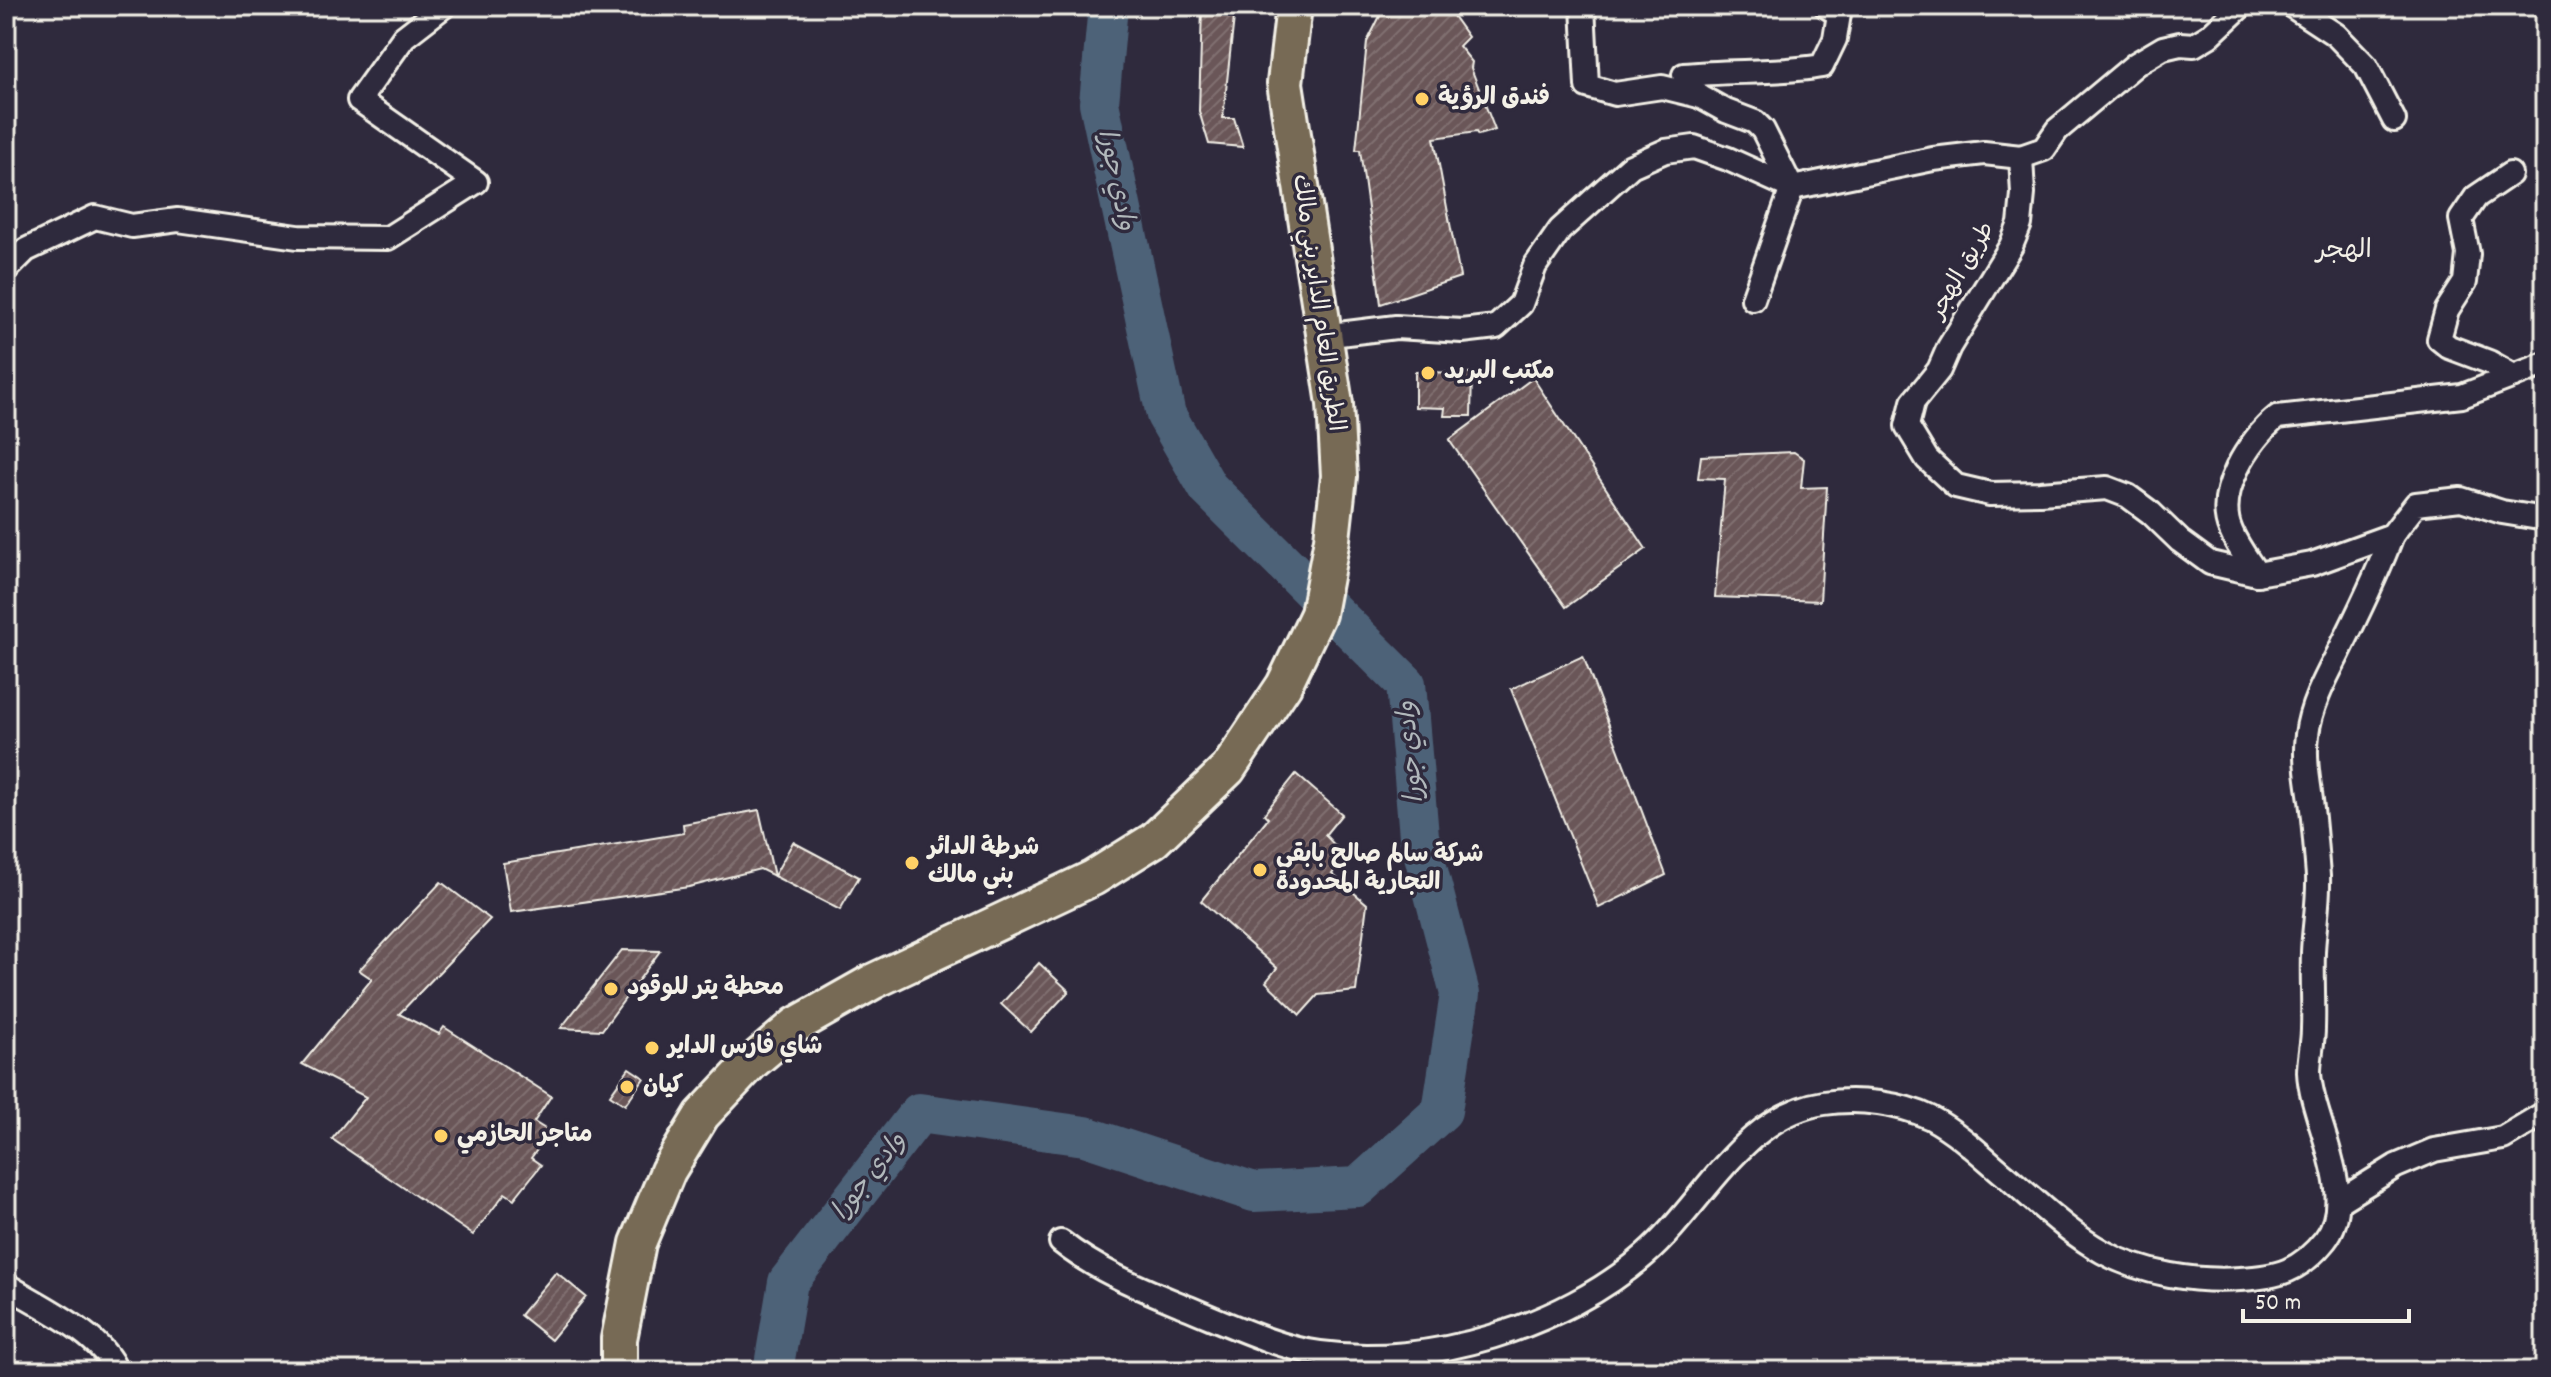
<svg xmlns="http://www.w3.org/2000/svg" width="2551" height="1377" viewBox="0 0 2551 1377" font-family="Dekko,'Playpen Sans Arabic',sans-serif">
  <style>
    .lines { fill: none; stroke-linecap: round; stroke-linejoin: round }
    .river { stroke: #4d6278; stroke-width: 40 }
    .building { fill: url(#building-hatch); stroke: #f4f1e8; stroke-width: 2 }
    .street-casing { stroke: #f4f1e8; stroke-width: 28 }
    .primary-casing { stroke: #f4f1e8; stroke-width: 40 }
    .street { stroke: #2f2a3d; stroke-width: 22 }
    .primary { stroke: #776a54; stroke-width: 34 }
    .poi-dot { fill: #ffd166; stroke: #2f2a3d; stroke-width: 3 }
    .labels { text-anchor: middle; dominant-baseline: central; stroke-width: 7; stroke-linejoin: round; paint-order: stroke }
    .poi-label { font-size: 24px; font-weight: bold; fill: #f4f1e8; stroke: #2f2a3d; text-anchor: start }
    .street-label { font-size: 24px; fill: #f4f1e8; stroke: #2f2a3d }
    .water-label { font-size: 26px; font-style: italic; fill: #b1b8bb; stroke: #2f2a3d }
    .neighbourhood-label { font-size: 26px; fill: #f4f1e8; stroke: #2f2a3d }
  </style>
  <defs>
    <pattern id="building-hatch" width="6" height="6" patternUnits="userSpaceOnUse" patternTransform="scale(2)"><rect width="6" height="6" fill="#6a5658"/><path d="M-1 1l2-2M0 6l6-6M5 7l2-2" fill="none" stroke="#806f70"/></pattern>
  </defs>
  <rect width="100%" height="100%" fill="#2f2a3d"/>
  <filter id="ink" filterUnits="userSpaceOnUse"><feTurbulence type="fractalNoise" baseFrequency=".0125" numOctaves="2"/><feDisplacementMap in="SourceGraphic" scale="16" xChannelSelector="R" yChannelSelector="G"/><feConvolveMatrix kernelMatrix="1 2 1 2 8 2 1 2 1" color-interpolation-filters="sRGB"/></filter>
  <g filter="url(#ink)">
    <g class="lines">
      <!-- river -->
      <path class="river" d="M773 1371 788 1282 919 1113 1085 1136 1254 1192 1358 1187 1442 1111 1460 994 1419 836 1406 684 1208 488 1166 415 1099 103 1108 6"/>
    </g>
    <!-- building -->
    <g class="building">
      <path d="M1385 6H1449L1451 13 1468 37 1459 46 1472 62 1471 68 1495 130 1478 135 1476 132 1434 138 1460 277 1381 304 1360 150H1356L1367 42Z"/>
      <path d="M1202 8H1235L1223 118H1234L1243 147 1209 144 1199 111Z"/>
      <path d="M1415 372 1472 373 1471 416H1444L1445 408 1415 407Z"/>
      <path d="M1533 378 1646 549 1566 607 1449 440Z"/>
      <path d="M1794 452 1804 459 1801 488 1827 487 1820 601 1715 597 1725 479 1698 478 1701 456Z"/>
      <path d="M1583 656 1666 875 1599 908 1511 689Z"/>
      <path d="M1296 774 1342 814 1325 835 1345 856 1332 874 1367 904 1356 991 1318 995 1300 1015 1266 982 1277 968 1201 901 1268 818 1264 814Z"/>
      <path d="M759 810 774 876 760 869 689 887 511 912 503 863 684 833 683 824Z"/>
      <path d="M793 842 859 877 840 910 774 876Z"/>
      <path d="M441 882 490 919 399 1014 439 1034 444 1027 551 1096 534 1122 550 1132 531 1158 541 1165 514 1199 505 1193 473 1235 332 1139 366 1097 302 1064 372 979 359 970Z"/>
      <path d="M622 950 660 951 602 1030 561 1028Z"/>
      <path d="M1039 963 1069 991 1031 1032 1001 1004Z"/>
      <path d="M629 1068 644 1078 625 1105 610 1095Z"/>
      <path d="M556 1272 586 1297 551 1340 520 1315Z"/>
    </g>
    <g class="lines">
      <!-- street casing -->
      <g class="street-casing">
        <g id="street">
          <path d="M1583 6 1587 86 1615 94 1662 87 1699 96"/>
          <path d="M2292 6 2336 35 2366 66 2394 120"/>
          <path d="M2021 157 2044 149 2057 130 2136 64 2163 48 2180 44 2194 45 2209 36 2241 6"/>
          <path d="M2510 174 2476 197 2461 219 2468 254 2465 282 2447 310 2439 339 2449 347 2489 362 2514 376"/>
          <path d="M6 270 26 250 95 217 132 226 178 220 298 237 388 238 476 182 359 100 404 37 444 6"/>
          <path d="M1753 299 1792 188 1763 130 1755 122 1726 111 1699 96 1684 75C1730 70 1777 74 1822 66L1835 39 1839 14 1826 6"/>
          <path d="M1323 336 1396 327 1462 331 1496 327 1521 304 1535 266 1560 230 1631 166 1665 151 1694 147 1728 159 1792 188 1933 159 1984 153 2021 157 2023 194 2020 224 2011 246 1949 347 1939 370 1913 402 1907 426 1927 459 1956 486 1990 494 2040 493 2107 488 2128 496 2151 513 2180 541 2210 563 2257 574 2312 564 2392 535 2416 504 2461 499 2502 512 2545 519"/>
          <path d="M2257 574C2248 560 2237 546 2231 531 2214 493 2249 440 2277 417L2462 396 2545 364"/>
          <path d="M2338 1202 2396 1166 2434 1150 2503 1138 2545 1113"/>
          <path d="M1061 1242C1097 1271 1143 1289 1186 1307 1226 1323 1278 1348 1320 1353 1428 1368 1563 1327 1645 1255 1703 1205 1742 1115 1824 1103 1858 1098 1900 1103 1931 1118 1957 1132 1978 1152 2000 1171 2033 1198 2065 1231 2103 1252 2143 1274 2195 1282 2240 1279 2279 1277 2300 1271 2325 1240 2360 1196 2311 1121 2309 1072 2309 1058 2313 1043 2313 1029 2314 1003 2312 978 2313 952 2314 927 2319 901 2318 876 2316 851 2314 825 2311 800 2308 779 2304 757 2307 735 2310 707 2325 679 2338 654 2357 615 2377 576 2392 535"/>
          <path d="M6 1285C39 1305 103 1335 116 1371"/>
        </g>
      </g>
      <!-- primary casing -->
      <g class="primary-casing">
        <path id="primary" d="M619 1371V1339L638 1243 668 1171 702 1115 751 1063 796 1025 874 981 1093 878 1154 840 1228 769 1284 685 1318 614 1332 539 1339 476 1335 404 1285 83 1294 6"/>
      </g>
      <!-- street -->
      <use href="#street" class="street"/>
      <!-- primary -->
      <use href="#primary" class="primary"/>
    </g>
  </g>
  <!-- markers -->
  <g class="poi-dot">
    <circle cx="1422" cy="99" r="8"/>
    <circle cx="1428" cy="373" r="8"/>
    <circle cx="912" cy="863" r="8"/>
    <circle cx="1260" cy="870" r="8"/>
    <circle cx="611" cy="989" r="8"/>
    <circle cx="652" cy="1048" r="8"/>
    <circle cx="627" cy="1087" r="8"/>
    <circle cx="441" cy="1136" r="8"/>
  </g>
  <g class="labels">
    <!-- poi labels -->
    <g class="poi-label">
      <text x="1438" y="99">فندق الرؤية</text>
      <text x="1444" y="373">مكتب البريد</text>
      <text x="928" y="849">شرطة الدائر<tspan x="928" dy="28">بني مالك</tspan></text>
      <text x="1276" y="856">شركة سالم صالح بابقي<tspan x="1276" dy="28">التجارية المحدودة</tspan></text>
      <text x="627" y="989">محطة يتر للوقود</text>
      <text x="668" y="1048">شاي فارس الداير</text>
      <text x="643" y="1087">كيان</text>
      <text x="457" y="1136">متاجر الحازمي</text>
    </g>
    <!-- street labels -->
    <g class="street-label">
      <text transform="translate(1963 271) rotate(-60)">طريق الهجر</text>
      <text transform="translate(1317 303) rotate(82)">الطريق العام الداير بني مالك</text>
    </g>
    <!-- water labels -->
    <g class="water-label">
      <text transform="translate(1115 180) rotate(78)">وادي جورا</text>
      <text transform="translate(1412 752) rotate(-95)">وادي جورا</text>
      <text transform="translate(870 1177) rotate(-52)">وادي جورا</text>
    </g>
    <!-- neighbourhood labels -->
    <g class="neighbourhood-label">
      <text x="2344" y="251">الهجر</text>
    </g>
  </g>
  <!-- margin -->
  <rect width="2551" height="1377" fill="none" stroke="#2f2a3d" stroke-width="32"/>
  <rect x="16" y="16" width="2519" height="1345" fill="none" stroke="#f4f1e8" stroke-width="3" filter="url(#ink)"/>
  <!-- scale -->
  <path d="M2243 1309v12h166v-12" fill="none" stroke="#f4f1e8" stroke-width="4"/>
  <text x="2255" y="1309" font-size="24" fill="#f4f1e8" stroke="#2f2a3d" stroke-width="6" paint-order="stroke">50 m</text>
</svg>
